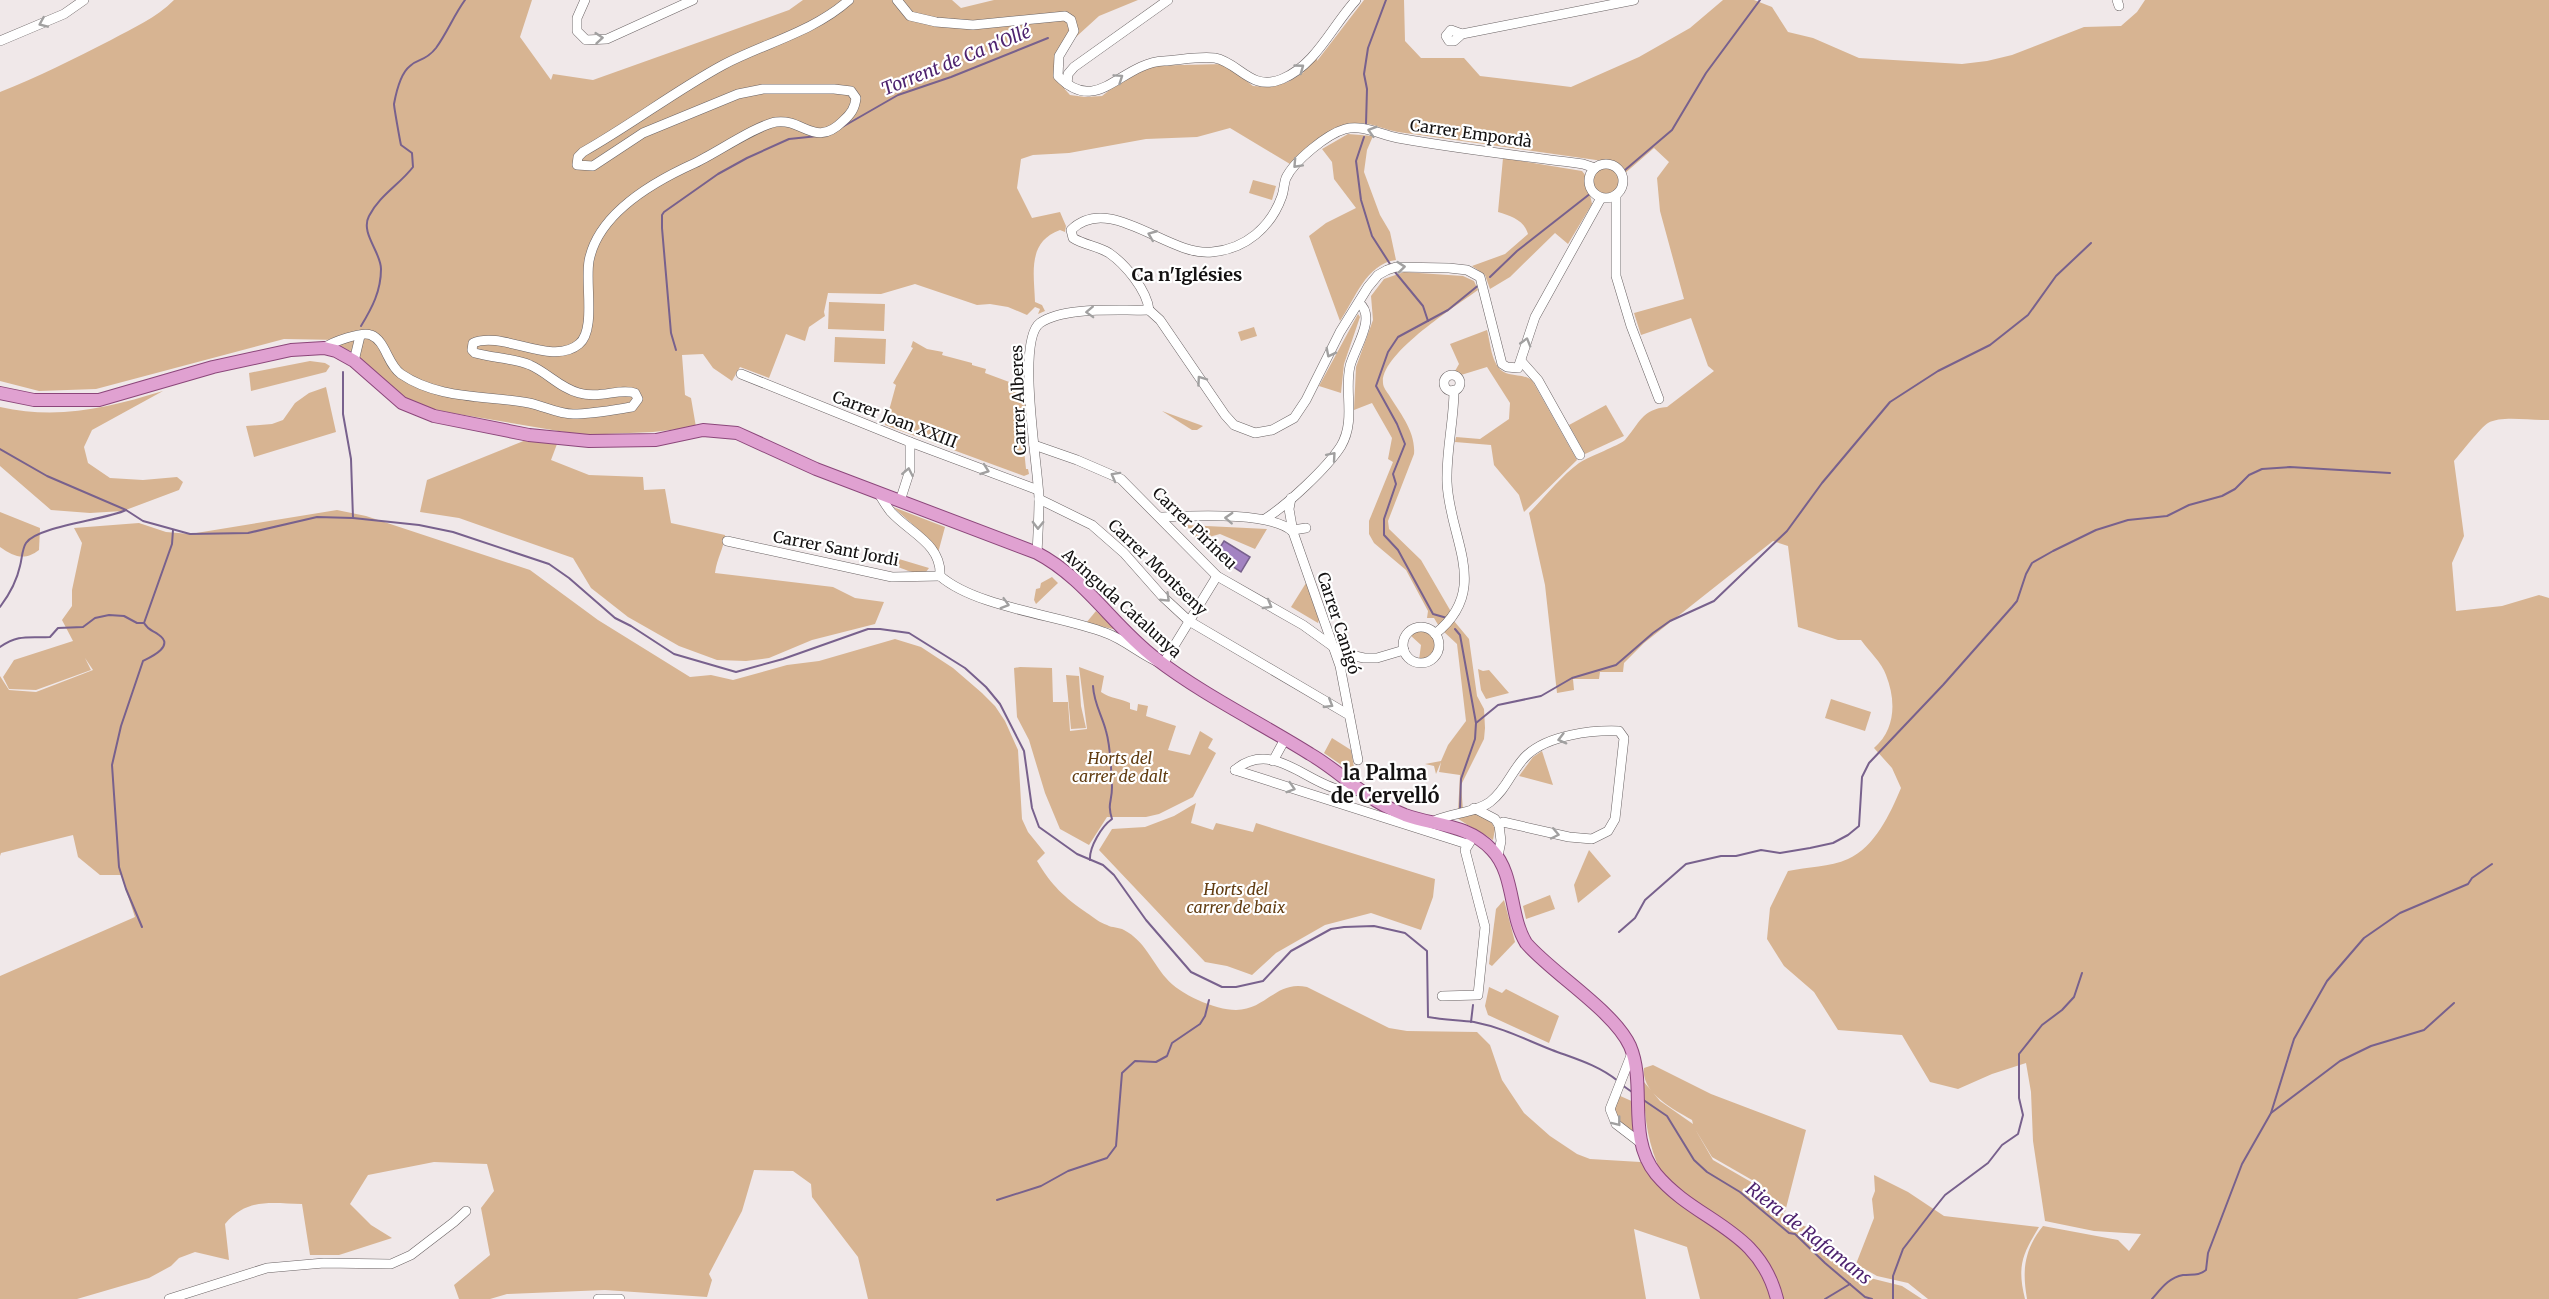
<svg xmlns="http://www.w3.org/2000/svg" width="2549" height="1299" viewBox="0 0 2549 1299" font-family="Merriweather,serif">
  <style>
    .green { fill: #d7b492 }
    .water { fill: #a383c2; stroke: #78618d; stroke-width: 1.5 }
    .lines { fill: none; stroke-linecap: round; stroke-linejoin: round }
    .stream { stroke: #78618d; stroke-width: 2 }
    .minor-casing { stroke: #6a6364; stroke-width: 10 }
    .major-casing { stroke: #8b467a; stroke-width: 14 }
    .minor { stroke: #fff; stroke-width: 9 }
    .major { stroke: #e0a1d1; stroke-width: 12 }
    .oneway { stroke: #a1a0a0 }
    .labels { text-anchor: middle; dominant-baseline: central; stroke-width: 4.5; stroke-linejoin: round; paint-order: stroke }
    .street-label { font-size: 16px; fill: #131111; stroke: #fff }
    .park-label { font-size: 16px; font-style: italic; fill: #623d12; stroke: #fff }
    .water-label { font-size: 18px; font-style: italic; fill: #4e236f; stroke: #fff }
    .neighbourhood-label { font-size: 18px; font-weight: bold; fill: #131111; stroke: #fff }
    .quarter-label { font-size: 20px; font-weight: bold; fill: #131111; stroke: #fff }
  </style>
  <rect width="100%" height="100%" fill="#f0e8e9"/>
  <!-- green -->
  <g class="green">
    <path d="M174 0H532L520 37 551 80 553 74 593 80 789 10 803 0H952L961 8 994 0H1138L1099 16 1054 57V77L1070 95 1085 97 1102 96 1140 66 1225 64 1253 86 1270 87 1288 82 1304 72 1302 71 1318 53 1317 61 1364 0H1404L1405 41 1421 58H1464L1480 76 1571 87 1639 57 1690 28 1723 0H1754L1772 7 1788 32 1813 38 1859 58 1962 64 1987 61 2012 55 2084 27 2121 26 2137 12 2145 0H2549V420C2532 421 2502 415 2488 423 2481 427 2461 453 2454 461L2464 536 2452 563 2456 611 2502 606 2539 595 2549 598V1299H2027C2022 1270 2024 1250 2043 1226L2118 1240 2129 1251 2141 1234 2094 1231 2045 1221 2033 1141 2031 1092 2026 1063 1992 1074 1958 1089 1930 1082 1902 1035 1838 1030 1814 992 1784 966 1767 939 1770 908 1788 871C1807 867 1830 867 1848 859 1875 847 1890 814 1901 788L1892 768 1874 748C1896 729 1896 700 1886 675 1882 663 1869 651 1861 640H1838L1798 627 1788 546 1773 541 1644 643 1624 663 1623 672H1600L1599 679H1573L1574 690 1557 693 1545 585 1529 513C1545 497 1561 476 1579 463 1590 456 1618 446 1625 440 1639 424 1642 409 1667 407L1714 371 1708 366 1691 318 1641 335 1634 313 1684 299 1660 211 1657 178 1669 162 1654 148 1624 174 1621 167 1610 162 1398 132C1386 130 1374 124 1361 123 1332 121 1310 145 1290 164L1230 128 1197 137 1146 139 1069 153 1033 155 1021 159 1017 188 1032 218 1060 212 1066 226 1065 232 1060 230C1027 242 1034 273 1035 302L1042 305 1045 311 1038 314 1040 309 1035 307 1027 315 1008 307 990 304 977 305 915 284 881 294 828 293 824 312 825 316 809 327 805 341 786 334 769 378 740 367 732 381 713 368 703 354 682 355 685 395 691 398 696 427 653 432 582 435 452 413 419 406 395 391 351 351 338 347 343 343 340 340 284 339 96 389 39 391 0 381V92C38 77 74 59 111 40 133 28 156 18 174 0Z"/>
    <path d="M1348 134 1373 136 1367 150 1364 172 1380 215 1390 232 1396 260C1366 264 1355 299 1340 321L1309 236 1326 223 1356 208 1334 179 1332 162 1322 149Z"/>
    <path d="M1503 158 1582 171 1586 176 1592 204 1568 244 1555 233 1510 277 1490 289 1485 275 1472 266 1505 254 1528 234C1524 220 1511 216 1498 212Z"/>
    <circle cx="1606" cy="181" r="14"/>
    <path d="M1253 180 1276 186 1272 200 1249 193Z"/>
    <path d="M1404 272 1463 276 1474 281 1478 290C1456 306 1380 354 1383 383 1383 387 1387 392 1389 395 1400 413 1416 432 1414 454L1388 521 1389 529 1421 560 1450 610 1452 617 1440 628 1434 618H1427L1428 611 1406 570 1374 543 1369 534V521L1393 462 1388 459 1392 438 1372 403 1354 410 1356 367 1373 320 1371 296 1384 279Z"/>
    <path d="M829 302 885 304 884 331 828 329Z"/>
    <path d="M1358 314 1360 317 1344 364 1341 393 1319 386Z"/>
    <path d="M1254 327 1257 336 1241 341 1238 332Z"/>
    <path d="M1487 330C1491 344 1491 370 1509 374 1517 376 1524 375 1532 380L1577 460 1524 512 1519 495 1494 465 1491 445 1455 442 1456 437 1480 439 1509 419 1510 403 1487 367 1461 375 1455 371 1459 364 1450 344Z"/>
    <path d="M835 337 886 339 885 364 834 362Z"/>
    <path d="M913 341 927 349 943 352 942 355 972 363V365L986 369 985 373 1020 386 1022 400 1025 401 1027 450H1024L1026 469H1028L1029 474 1024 476 885 425 896 385 893 383 913 348 911 347Z"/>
    <path d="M310 361 325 363 330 366 326 372 251 391 249 373Z"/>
    <path d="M326 387 336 432 254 457 246 426 272 424 283 420 295 403 309 393Z"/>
    <path d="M163 391 92 430 84 447 88 463 110 478 143 480 177 477 183 482 179 490 123 511 90 513 51 510 0 466V407C59 420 107 408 163 391Z"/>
    <path d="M1606 405 1624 436 1585 454 1569 425Z"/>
    <path d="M1162 411 1203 426 1197 430H1192Z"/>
    <path d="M526 440 557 444 551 460 589 475 643 477 644 490 665 489 671 523 725 535C724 548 717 558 715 573L833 587 855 598 884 602 875 624 812 640 769 658 746 661 717 660 679 646 628 617 591 588 573 558 459 518 420 512 427 480Z"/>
    <path d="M893 507 945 527 938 553 928 538Z"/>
    <path d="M337 510 366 516 530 570 598 620 690 677 711 675 733 680 787 665 819 661 895 639 921 647 953 668 982 693 995 706 1005 721 1018 750 1022 819 1028 832 1045 853 1037 861C1052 886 1064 897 1087 913 1093 917 1100 923 1107 925 1112 928 1119 927 1124 930 1145 941 1152 962 1166 978 1179 994 1215 1010 1236 1010 1266 1010 1276 980 1307 987L1389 1028 1407 1031 1477 1032 1490 1045 1502 1080 1524 1113 1550 1136 1577 1154 1590 1159 1657 1163C1646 1135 1644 1111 1644 1082L1660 1101 1693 1124 1692 1120C1673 1109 1641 1093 1644 1068L1653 1065 1711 1094 1806 1130 1785 1212 1759 1184 1712 1157 1695 1129 1713 1160 1758 1186 1790 1221 1807 1227 1828 1242 1853 1267 1870 1278 1902 1286 1922 1299H1700L1687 1247 1634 1229 1646 1299H868L858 1257 812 1197 811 1184 793 1171 754 1170 742 1211 709 1274 712 1280 707 1297 605 1290 507 1294 490 1299H459L454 1285 490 1255 481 1208 494 1191 487 1164 434 1162 368 1175 350 1204 371 1225 392 1238 339 1255H310L302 1204C270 1203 247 1198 225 1224L229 1260 195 1252 179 1258 171 1266 149 1278 77 1299H0V976L135 917 121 875H100L78 857 73 835 1 853 0 856V676L9 690 36 692 93 670 85 658 91 670 36 690 9 689 3 677 14 660 73 641 62 620 72 606V590L82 543 74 528 139 523 166 532 190 534Z"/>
    <path d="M0 512 40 528 39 550C25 561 14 557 0 547Z"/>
    <path d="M1186 525 1267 529 1255 549 1220 534 1209 537 1206 542V550Z"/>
    <path d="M899 559 929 568 926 572C916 575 906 570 896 566Z"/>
    <path d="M1052 577 1058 583 1036 604 1034 600 1036 589 1040 588 1041 583Z"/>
    <path d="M1306 583 1319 620 1318 623 1291 607Z"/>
    <path d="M1096 611 1115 628 1113 629 1086 623Z"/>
    <path d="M1454 621 1469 639 1477 696 1484 709 1485 728 1484 739 1461 785 1463 810 1458 812 1460 775 1439 772 1441 762 1436 774 1434 766 1425 764 1441 761 1448 745 1466 721 1457 644 1443 631Z"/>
    <path d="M1416 630 1428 631 1435 638V650C1432 657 1427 660 1419 660L1421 645 1410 635Z"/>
    <path d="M1020 667 1052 668 1053 702H1068L1070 731 1087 729 1079 667 1104 676 1101 692C1111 699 1120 698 1130 703V709L1137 711 1138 704 1148 706 1146 716 1176 726 1168 750 1190 755 1200 731 1213 739 1208 748 1216 753 1193 797 1159 814 1146 817H1107L1089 845 1060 829 1045 793 1029 740 1017 717 1014 668Z"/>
    <path d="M1478 669 1483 671 1489 670 1509 693 1486 699 1481 690Z"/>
    <path d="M1066 675 1079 676 1081 706 1086 728 1071 729Z"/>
    <path d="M1831 699 1871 712 1865 731 1825 718Z"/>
    <path d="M1332 738 1351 750 1354 767 1353 773 1324 753Z"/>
    <path d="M1542 751 1553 785 1519 776 1533 757Z"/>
    <path d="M1196 803 1191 823 1213 830 1216 823 1253 832 1256 823 1435 879 1433 897 1421 930 1371 913 1325 925 1276 953 1252 975 1227 966 1205 962 1099 850 1112 829 1145 827 1174 816Z"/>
    <path d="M1477 813 1492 823 1495 829 1493 840C1485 834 1460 822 1457 817Z"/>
    <path d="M1589 850 1611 876 1578 903 1574 885Z"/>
    <path d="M1550 895 1555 909 1526 919 1523 906Z"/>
    <path d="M1504 900 1515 942 1492 966 1489 964 1496 909Z"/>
    <path d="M1489 987 1502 993 1506 989 1559 1016 1549 1043 1488 1015 1485 1006Z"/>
    <path d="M1618 1095 1636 1103 1637 1139 1616 1122 1614 1104Z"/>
    <path d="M1874 1175 1908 1192 1944 1216 2039 1227C2022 1255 2017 1266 2025 1299H1928L1908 1283 1877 1276 1856 1264 1874 1218 1872 1199 1875 1191Z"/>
  </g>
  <!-- water -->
  <path class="water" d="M1224 541 1250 557 1241 572 1215 555Z"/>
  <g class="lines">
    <!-- stream -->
    <g class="stream">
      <path d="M1366 124 1367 89 1364 74 1368 48 1386 0"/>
      <path d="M837 130 898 95 951 77 1048 38"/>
      <path d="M1364 137 1356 161 1361 200 1372 236 1390 264"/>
      <path d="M1625 170 1672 130 1706 73 1760 0"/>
      <path d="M1395 272 1423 306 1428 321"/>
      <path d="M1490 277 1517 251 1591 193"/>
      <path d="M361 326C372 308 381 291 381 269 381 252 360 233 369 216 379 196 400 184 413 167L412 153 401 145C400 141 394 107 394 104 396 93 401 73 410 66 418 58 425 62 436 48 447 33 454 15 465 0"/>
      <path d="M676 350 671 333 662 228V215L664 212 718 174 747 158 789 139 818 136"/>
      <path d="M343 372V414L351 459 353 518"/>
      <path d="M0 449 47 476 126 510 143 521 190 534 248 533 317 517 353 518 419 525 453 532 549 564 569 578 615 618 631 626 674 654 736 672 783 659 868 629H880L909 633 965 668 986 687 1000 704 1024 751 1032 808 1039 827 1077 854 1103 865 1114 875 1146 920 1191 972 1222 987H1236L1263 981 1291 951 1331 929 1344 927 1374 926 1405 933 1427 951 1428 1017C1444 1020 1459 1020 1474 1022 1504 1028 1524 1039 1552 1050 1576 1059 1598 1065 1618 1081"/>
      <path d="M0 607C9 595 17 580 20 566 22 559 22 549 26 543 37 526 106 520 126 510"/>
      <path d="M1447 618 1433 614 1398 550 1384 535V519L1396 484 1393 474 1405 444 1397 424 1376 386 1388 352 1398 337 1448 310 1480 284"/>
      <path d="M1455 629 1460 635 1476 723 1475 739 1461 779 1460 809"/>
      <path d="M0 647C19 634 28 638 50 637L58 628 83 627 95 618 109 615 124 616 137 623H144L172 544 173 530"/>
      <path d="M1476 723 1498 705 1541 696 1572 678 1616 665 1653 633 1670 621 1714 601 1787 531 1822 483 1890 402 1938 371 1990 345 2028 315 2056 276 2091 243"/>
      <path d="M1090 860C1089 847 1102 826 1112 819 1107 803 1112 802 1112 787 1111 769 1111 748 1106 731 1102 715 1094 704 1093 686"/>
      <path d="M142 927 126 889 119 867 112 765 121 726 143 661C151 657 175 646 159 635 152 630 149 631 144 623"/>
      <path d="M1619 932 1635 918 1645 900 1686 864 1721 856H1736L1761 850 1780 853 1810 848 1833 843 1848 835 1859 826 1862 777 1869 763 1943 685 2012 607 2017 601 2026 574 2032 563 2053 551 2096 530 2128 520 2167 516 2189 505 2222 496 2235 489 2249 475 2262 469 2290 467 2390 473"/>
      <path d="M1471 1022 1473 1005"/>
      <path d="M1622 1085 1632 1092"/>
      <path d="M1642 1099 1667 1116 1694 1160 1707 1172 1740 1192 1789 1233 1795 1234 1825 1263 1865 1297 1872 1299"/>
      <path d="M2271 1113 2340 1061 2371 1046 2424 1030 2454 1003"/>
      <path d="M997 1200 1041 1186 1068 1171 1107 1158 1116 1146 1122 1073 1135 1061 1156 1062 1167 1056 1172 1043 1200 1024 1205 1016 1209 1000"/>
      <path d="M1825 1299 1850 1284"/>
      <path d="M1893 1299V1276L1903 1249 1933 1210 1945 1195 1988 1163 2002 1145 2018 1134 2023 1115 2019 1098V1054L2042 1025 2062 1010 2074 997 2082 973"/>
      <path d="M2152 1299C2161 1289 2168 1278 2183 1275 2192 1274 2199 1276 2206 1270L2208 1253 2242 1164 2271 1113 2294 1039 2327 981 2364 938 2400 913 2468 884 2472 878 2492 864"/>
    </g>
    <!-- minor casing -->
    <g class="minor-casing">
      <g id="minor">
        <path d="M585 0 577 18V31L586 40 607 39 693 0"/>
        <path d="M897 0 910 16 936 22 973 25 1065 16 1071 20 1074 31 1059 56 1058 76C1098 117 1120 63 1164 61 1180 60 1199 56 1215 58 1240 63 1251 92 1282 79 1316 65 1332 26 1356 0"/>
        <path d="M2117 0 2119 6"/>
        <path d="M1462 34 1451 30 1446 36 1449 41H1454L1462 34 1634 0"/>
        <path d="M0 41 64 14 84 0"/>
        <path d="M1067 84 1068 74 1074 67 1168 0"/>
        <circle cx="1606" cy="181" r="17"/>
        <path d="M1616 195V276L1631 326 1659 399"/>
        <path d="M1149 310 1160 320 1225 415 1234 425 1255 433 1272 430 1294 418 1306 400 1340 332 1368 287 1378 275 1387 270 1396 267 1449 268 1467 270 1480 277 1502 364 1507 367 1518 368 1535 317 1601 198"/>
        <path d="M1149 310C1147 290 1125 264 1109 253 1098 246 1084 245 1073 238L1071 230C1110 192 1168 257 1212 252 1246 249 1271 227 1282 196 1284 190 1284 183 1286 178 1294 161 1327 134 1345 129 1363 124 1381 135 1398 138 1459 149 1522 156 1583 164L1595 168"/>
        <path d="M324 348C332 342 362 331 371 335 386 341 387 364 401 374 439 400 486 395 529 403 544 406 558 414 573 414 592 414 613 410 632 407L638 399 635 393C619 388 600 399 579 393 560 388 548 373 530 365 513 358 493 358 475 353L472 350 473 343C502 330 552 367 579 344 596 330 585 284 589 261 598 213 655 181 695 163 716 153 757 125 776 122 803 118 815 149 843 121 851 114 855 108 856 98L851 91 834 89H763L738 94 643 133 593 166 577 165 578 157 583 152C631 125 675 91 723 65 765 43 813 32 849 0"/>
        <path d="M354 361 360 336"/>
        <path d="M1522 362 1538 380 1580 455"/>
        <path d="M741 374 910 442 1038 490"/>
        <circle cx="1452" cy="383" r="8"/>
        <path d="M1034 445 1077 460 1121 479 1217 576 1303 625 1342 653 1364 658H1377L1404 650"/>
        <path d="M878 492C882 499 886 506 891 512 910 533 942 544 940 576 977 608 1060 615 1106 633 1126 640 1143 657 1163 664L1217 576"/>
        <path d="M1291 498 1289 509 1293 532"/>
        <path d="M1039 499 1092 525 1124 553 1162 596 1189 621 1349 715"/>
        <path d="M900 501 910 470V442"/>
        <path d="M1160 517C1190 516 1273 511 1293 532L1340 666 1358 760"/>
        <path d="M1265 519C1287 505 1327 468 1341 446 1356 420 1344 393 1350 366 1355 347 1377 317 1359 303"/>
        <path d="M1293 530 1306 528"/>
        <path d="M727 541 892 577 940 576"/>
        <path d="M1037 553C1038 535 1039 516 1039 498 1038 466 1016 340 1040 323 1064 306 1119 311 1149 310"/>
        <circle cx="1421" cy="645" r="18"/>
        <path d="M1435 634C1492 589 1449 539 1447 482 1446 451 1454 420 1454 390"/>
        <path d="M1273 761 1285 739"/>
        <path d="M1235 770 1467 844"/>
        <path d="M1235 770C1272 739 1306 783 1341 790 1347 791 1354 790 1360 790"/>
        <path d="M1474 808 1495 819 1499 825"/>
        <path d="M1434 821C1451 813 1475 813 1490 802 1507 789 1512 769 1527 755 1549 735 1591 730 1619 731L1624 738 1615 819 1608 831 1592 839 1569 837 1503 822 1499 825"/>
        <path d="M1498 856 1501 841 1499 825"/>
        <path d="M1442 996 1478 995 1485 927 1465 850 1470 842"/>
        <path d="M1632 1053 1610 1109 1616 1124 1642 1144"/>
        <path d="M169 1299 267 1268 324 1263 391 1264 411 1255 454 1222 466 1211"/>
        <path d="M598 1299H620"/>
      </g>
    </g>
    <!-- major casing -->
    <g class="major-casing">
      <path id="major" d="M0 393 34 400H99L213 367 291 350 324 348 336 351 354 361 402 403 434 416 529 435 589 441 656 440 703 430 737 433 816 469 1037 553C1085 578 1113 626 1155 658 1203 695 1259 722 1310 754 1331 766 1349 783 1369 796 1380 804 1392 810 1405 815 1436 826 1468 824 1492 850 1515 874 1509 915 1526 943 1553 974 1614 1011 1630 1046 1647 1086 1626 1137 1656 1174 1697 1223 1759 1227 1777 1299"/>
    </g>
    <!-- minor -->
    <use href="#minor" class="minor"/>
    <!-- major -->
    <use href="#major" class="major"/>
  </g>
  <!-- one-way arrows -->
  <defs><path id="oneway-chevron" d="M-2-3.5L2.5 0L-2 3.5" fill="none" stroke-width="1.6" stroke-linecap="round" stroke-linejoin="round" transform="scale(1.5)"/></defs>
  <g class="oneway">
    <use href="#oneway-chevron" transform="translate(43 23) rotate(157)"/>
    <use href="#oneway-chevron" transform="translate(599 38) rotate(-5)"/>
    <use href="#oneway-chevron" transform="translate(1300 68) rotate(-36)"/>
    <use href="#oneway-chevron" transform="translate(1119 78) rotate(-34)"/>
    <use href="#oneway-chevron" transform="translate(1372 131) rotate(-164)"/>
    <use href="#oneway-chevron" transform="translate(1297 164) rotate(133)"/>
    <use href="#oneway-chevron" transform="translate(1152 235) rotate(-158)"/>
    <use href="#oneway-chevron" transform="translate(1401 267) rotate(-6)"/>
    <use href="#oneway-chevron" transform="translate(1090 312) rotate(178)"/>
    <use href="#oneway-chevron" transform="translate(1526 342) rotate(-74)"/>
    <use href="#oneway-chevron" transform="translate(1330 353) rotate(117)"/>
    <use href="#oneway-chevron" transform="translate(1201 380) rotate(-125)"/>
    <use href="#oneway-chevron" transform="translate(1332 456) rotate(-49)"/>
    <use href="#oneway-chevron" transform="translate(985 470) rotate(20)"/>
    <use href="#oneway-chevron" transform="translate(908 472) rotate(-79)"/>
    <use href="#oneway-chevron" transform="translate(1115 476) rotate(-151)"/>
    <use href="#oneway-chevron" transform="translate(1229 518) rotate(-177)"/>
    <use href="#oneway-chevron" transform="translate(1038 525) rotate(91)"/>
    <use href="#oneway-chevron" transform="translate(1166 598) rotate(44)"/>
    <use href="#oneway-chevron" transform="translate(1005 604) rotate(16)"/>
    <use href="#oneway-chevron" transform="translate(1268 605) rotate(30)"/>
    <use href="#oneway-chevron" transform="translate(1329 704) rotate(31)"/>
    <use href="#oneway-chevron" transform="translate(1562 739) rotate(165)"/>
    <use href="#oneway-chevron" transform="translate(1291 788) rotate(17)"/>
    <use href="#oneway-chevron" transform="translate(1555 834) rotate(12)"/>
    <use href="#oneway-chevron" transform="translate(1617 1122) rotate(52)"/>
  </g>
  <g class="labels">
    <!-- street labels -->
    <g class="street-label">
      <text transform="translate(1471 133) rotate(8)">Carrer Empordà</text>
      <text transform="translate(1018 400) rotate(-92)">Carrer Alberes</text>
      <text transform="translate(895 419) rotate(21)">Carrer Joan XXIII</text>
      <text transform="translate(1195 528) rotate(44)">Carrer Pirineu</text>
      <text transform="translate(836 548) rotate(11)">Carrer Sant Jordi</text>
      <text transform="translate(1158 567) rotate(44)">Carrer Montseny</text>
      <text transform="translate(1122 603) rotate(42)">Avinguda Catalunya</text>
      <text transform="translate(1339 623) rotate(72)">Carrer Canigó</text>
    </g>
    <!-- park labels -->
    <g class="park-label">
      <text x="1120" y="758">Horts del<tspan x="1120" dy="18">carrer de dalt</tspan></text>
      <text x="1236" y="889">Horts del<tspan x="1236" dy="18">carrer de baix</tspan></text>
    </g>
    <!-- water labels -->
    <g class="water-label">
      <text transform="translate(956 60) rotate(-22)">Torrent de Ca n'Ollé</text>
      <text transform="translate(1809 1233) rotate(38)">Riera de Rafamans</text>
    </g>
    <!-- neighbourhood labels -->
    <g class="neighbourhood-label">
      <text x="1187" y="274">Ca n'Iglésies</text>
    </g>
    <!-- quarter labels -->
    <g class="quarter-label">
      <text x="1385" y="772">la Palma<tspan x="1385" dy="23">de Cervelló</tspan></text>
    </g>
  </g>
</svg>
